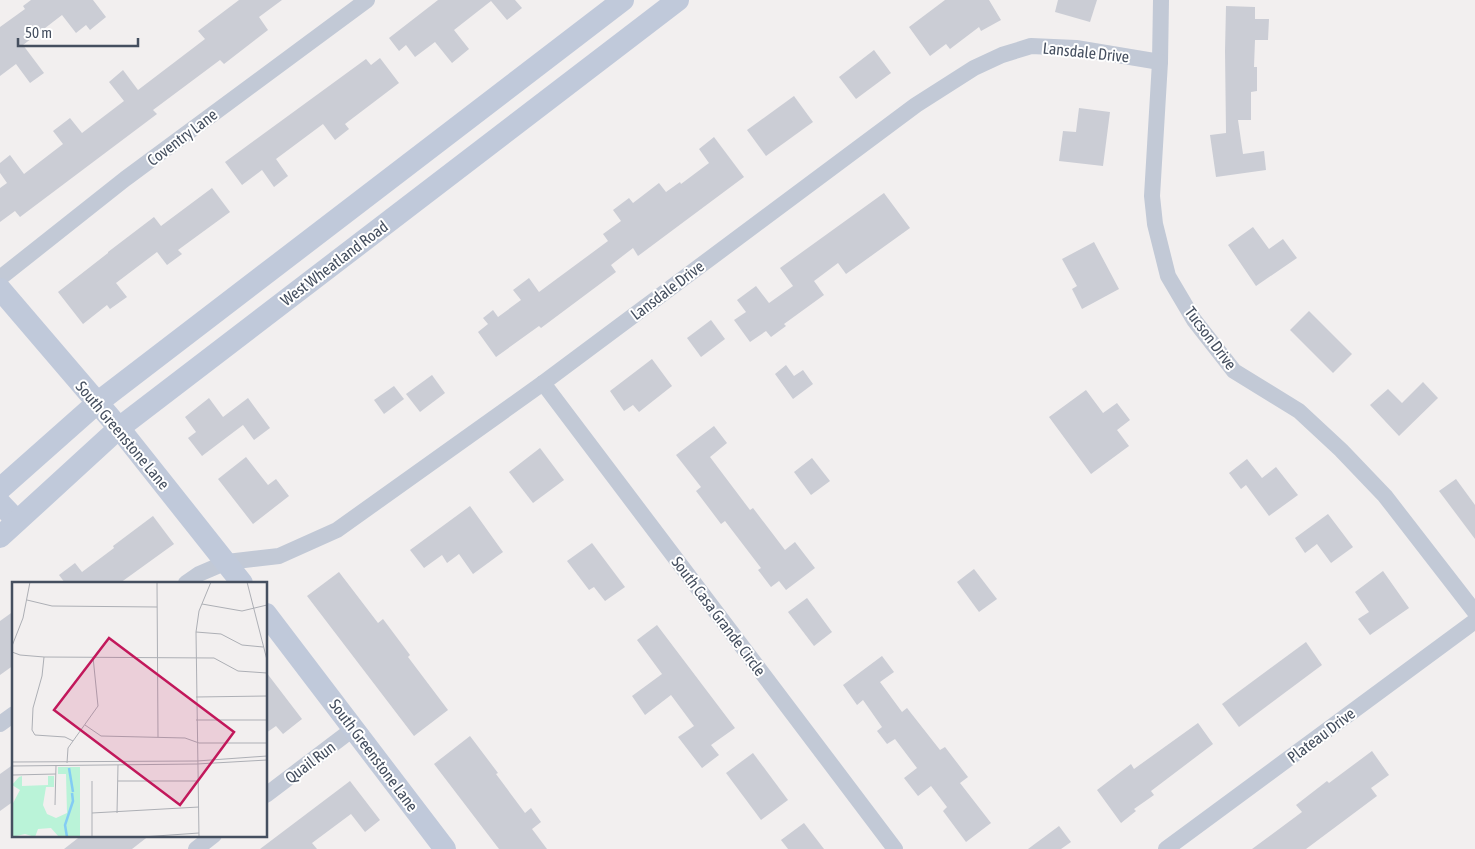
<svg xmlns="http://www.w3.org/2000/svg" width="1475" height="849" viewBox="0 0 1475 849" font-family="'Asap Condensed',sans-serif">
  <style>
    .building { fill: #cbcdd5 }
    .lines { fill: none; stroke-linecap: round; stroke-linejoin: round }
    .street { stroke: #c2c9d6; stroke-width: 16 }
    .secondary { stroke: #c0c9da; stroke-width: 22 }
    .labels { text-anchor: middle; dominant-baseline: central; stroke-width: 4; stroke-linejoin: round; paint-order: stroke }
    .street-label { font-size: 16px; fill: #454f5f; stroke: #fff }
    .inset-river { fill: none; stroke: #83ccf4; stroke-width: 2.5 }
    .inset-road { fill: none; stroke: #adafb5; stroke-width: 1 }
    .view { fill: #c2185b; fill-opacity: 0.15; stroke: #c2185b; stroke-width: 2.5 }
    .inset-edge { fill: none; stroke: #454f5f; stroke-width: 2.5 }
  </style>
  <rect width="100%" height="100%" fill="#f2efef"/>
  <!-- building -->
  <g class="building">
    <path d="M31 0H93L106 17 90 30 86 25 76 33 62 15 23 45 44 73 30 83 16 64 0 76V27L25 9 23 6Z"/>
    <path d="M239 0H282L259 17 268 30 224 64 220 60 153 110 157 114 20 217 15 211 0 222V188L7 183 0 173V163L10 155 24 174 63 144 53 131 70 118 82 133 124 101 109 82 123 70 138 90 205 39 198 31Z"/>
    <path d="M438 0H515L522 8 507 20 491 1 454 30 469 49 452 63 435 42 415 57 406 45 399 51 389 38Z"/>
    <path d="M945 0H989L1001 20 981 31 979 27 950 49 946 44 930 56 909 27Z"/>
    <path d="M1058 0H1097L1090 22 1055 12Z"/>
    <path d="M1226 6 1255 7V19H1269L1268 40H1255L1254 67H1257V91L1251 92V120H1238L1243 154 1264 151 1266 170 1216 177 1210 135 1226 133 1225 51Z"/>
    <path d="M874 50 891 73 856 99 839 77Z"/>
    <path d="M380 58 399 83 345 124 349 129 335 140 323 124 276 159 288 176 274 187 262 170 242 185 225 162 366 59 371 65Z"/>
    <path d="M794 96 813 122 766 156 747 130Z"/>
    <path d="M1079 108 1110 112 1103 166 1059 161 1063 131 1076 132Z"/>
    <path d="M714 137 744 177 638 256 633 248 611 265 616 272 541 328 539 326 496 357 478 332 488 324 483 318 493 310 498 317 521 300 513 290 529 278 539 292 608 241 603 234 621 221 613 210 629 198 633 203 659 183 666 192 680 182 681 184 709 163 699 149Z"/>
    <path d="M212 188 230 212 178 250 182 254 167 265 157 252 116 283 127 297 110 309 107 305 83 324 58 292 108 253V252L154 217 161 226Z"/>
    <path d="M884 193 910 228 846 274 838 263 814 281 824 295 784 324 786 326 771 337 766 331 750 342 734 320 746 312 737 300 756 286 769 303 793 286 780 268Z"/>
    <path d="M1253 227 1269 249 1283 239 1297 258 1256 286 1228 245Z"/>
    <path d="M1094 242 1119 289 1082 309 1072 289 1077 286 1062 259Z"/>
    <path d="M1309 311 1352 354 1333 373 1290 330Z"/>
    <path d="M711 320 725 339 701 357 687 338Z"/>
    <path d="M652 359 672 386 639 412 633 405 624 411 610 391Z"/>
    <path d="M786 365 794 376 803 370 813 384 793 399 775 374Z"/>
    <path d="M432 375 445 393 420 412 406 394Z"/>
    <path d="M1423 382 1438 398 1399 436 1370 405 1388 389 1402 403Z"/>
    <path d="M394 386 404 399 384 414 374 400Z"/>
    <path d="M1086 390 1103 413 1117 403 1130 420 1117 430 1129 446 1091 474 1049 417Z"/>
    <path d="M209 398 223 417 248 398 270 428 254 440 243 425 202 456 188 438 196 432 185 417Z"/>
    <path d="M714 426 727 443 710 457 750 510 753 508 785 550 795 542 815 568 786 590 779 581 771 587 758 570 761 568 725 521 721 524 696 491 701 487 676 455Z"/>
    <path d="M540 448 564 480 533 503 509 472Z"/>
    <path d="M246 457 268 485 276 479 289 496 253 524 218 479Z"/>
    <path d="M812 458 830 481 811 495 794 472Z"/>
    <path d="M1247 459 1262 478 1276 467 1298 495 1269 516 1246 485 1241 489 1229 473Z"/>
    <path d="M1456 479 1475 505V539L1439 491Z"/>
    <path d="M470 506 503 552 473 574 459 554 447 563 442 555 424 568 410 550Z"/>
    <path d="M1328 514 1353 547 1331 563 1317 544 1305 553 1295 538Z"/>
    <path d="M153 516 174 544 120 583H65L59 575 75 563 82 572 114 548 113 546Z"/>
    <path d="M592 543 625 587 605 601 594 587 589 590 567 561Z"/>
    <path d="M974 569 997 599 979 612 957 582Z"/>
    <path d="M1383 571 1409 608 1370 635 1358 619 1369 612 1355 592Z"/>
    <path d="M339 572 378 623 383 619 410 655 408 657 448 710 414 736 307 596Z"/>
    <path d="M807 598 832 632 814 646 788 612Z"/>
    <path d="M14 611V665L0 675V621Z"/>
    <path d="M657 625 735 728 711 745 719 755 702 768 678 737 694 726 671 695 645 715 632 696 662 674 637 640Z"/>
    <path d="M1306 642 1322 665 1239 727 1222 704Z"/>
    <path d="M882 656 894 672 880 682 902 712 907 708 940 750 945 747 968 777 960 783 991 823 966 842 943 811 947 807 931 786 918 796 904 778 917 768 895 739 887 744 877 731 882 727 863 700 857 705 843 685Z"/>
    <path d="M266 672 302 719 283 734 276 726 266 733Z"/>
    <path d="M1198 723 1213 744 1151 791 1154 795 1134 809 1136 811 1121 823 1097 790 1131 764 1134 769Z"/>
    <path d="M470 736 498 773 496 774 525 813 531 808 541 822 532 829 547 849H499L434 764Z"/>
    <path d="M1372 751 1389 775 1371 788 1377 796 1306 849H1252L1302 812 1296 805 1327 781 1329 783Z"/>
    <path d="M753 753 788 800 761 820 726 773Z"/>
    <path d="M14 764V801L0 811V774Z"/>
    <path d="M350 781 380 820 365 832 351 814 312 843 317 849H260Z"/>
    <path d="M804 823 824 849H788L781 840Z"/>
    <path d="M1059 826 1071 842 1061 849H1028Z"/>
    <path d="M82 835H150L132 849H64Z"/>
  </g>
  <g class="lines">
    <!-- street -->
    <g class="street">
      <path d="M1161 0 1160 62 1152 196 1155 224 1168 276 1194 320 1234 371 1299 411 1341 450 1385 496 1475 612"/>
      <path d="M0 278 125 179 367 0"/>
      <path d="M543 383 895 849"/>
      <path d="M186 583 199 574 227 562 279 556 337 530 543 383 916 105 974 68 1002 55 1031 46 1076 48 1160 62"/>
      <path d="M0 724 14 714"/>
      <path d="M266 795 353 729"/>
      <path d="M196 849 214 835"/>
      <path d="M1166 849 1475 621"/>
    </g>
    <!-- secondary -->
    <g class="secondary">
      <path d="M0 289 119 428 242 583"/>
      <path d="M0 489 97 403 623 0"/>
      <path d="M0 503 17 521"/>
      <path d="M0 537 119 428 678 0"/>
      <path d="M266 614 445 849"/>
    </g>
  </g>
  <g class="labels">
    <!-- street labels -->
    <g class="street-label">
      <text transform="translate(1086 52) rotate(6)">Lansdale Drive</text>
      <text transform="translate(182 137) rotate(-37)">Coventry Lane</text>
      <text transform="translate(334 263) rotate(-37)">West Wheatland Road</text>
      <text transform="translate(667 290) rotate(-37)">Lansdale Drive</text>
      <text transform="translate(1211 338) rotate(53)">Tucson Drive</text>
      <text transform="translate(123 435) rotate(50)">South Greenstone Lane</text>
      <text transform="translate(719 616) rotate(53)">South Casa Grande Circle</text>
      <text transform="translate(1321 735) rotate(-37)">Plateau Drive</text>
      <text transform="translate(374 755) rotate(53)">South Greenstone Lane</text>
      <text transform="translate(310 762) rotate(-37)">Quail Run</text>
    </g>
  </g>
  <!-- overview -->
  <g transform="translate(12 582)">
    <rect width="255" height="255" fill="#f2efef"/>
    <path d="M46 185H68V255H47L39 246 26 247 23 255 13 252 0 255V223L8 208 0 203 7 195 10 194V204L36 203V194H42V205H34L31 223 35 232 44 236 55 231 54 192H46Z" fill="#baf3d8"/>
    <path class="inset-river" d="M57 186 61 210M55 255 53 243 61 219 60 211"/>
    <path class="inset-road" d="M145 0 146 155M235 0 255 78M15 18 40 24 145 25M190 22 230 29 255 23M184 50 209 52 230 63 251 65M0 64 11 36 18 0M0 70 8 73 32 75 202 76 226 89 255 91M32 75 30 94 21 126 20 148 23 153 53 155 61 159M184 115 255 114M184 138H255M73 143 89 154 173 156 187 161H255M0 180 185 179 255 174M55 181 56 166 86 124 81 75M0 184 185 182 255 178M1 193 44 192M80 199V255M106 199H186M43 223 44 183M80 231 187 225M105 231 106 183M130 255 187 251M187 255 184 50 187 29 199 0"/>
    <path class="view" d="M97 56 222 150 168 223 42 128Z"/>
    <rect width="255" height="255" class="inset-edge"/>
  </g>
  <!-- scale -->
  <path d="M18 38v8h120v-8" fill="none" stroke="#454f5f" stroke-width="2.5"/>
  <text x="25" y="38" font-size="15" fill="#454f5f" stroke="#ffffff" stroke-width="4" paint-order="stroke">50 m</text>
</svg>
